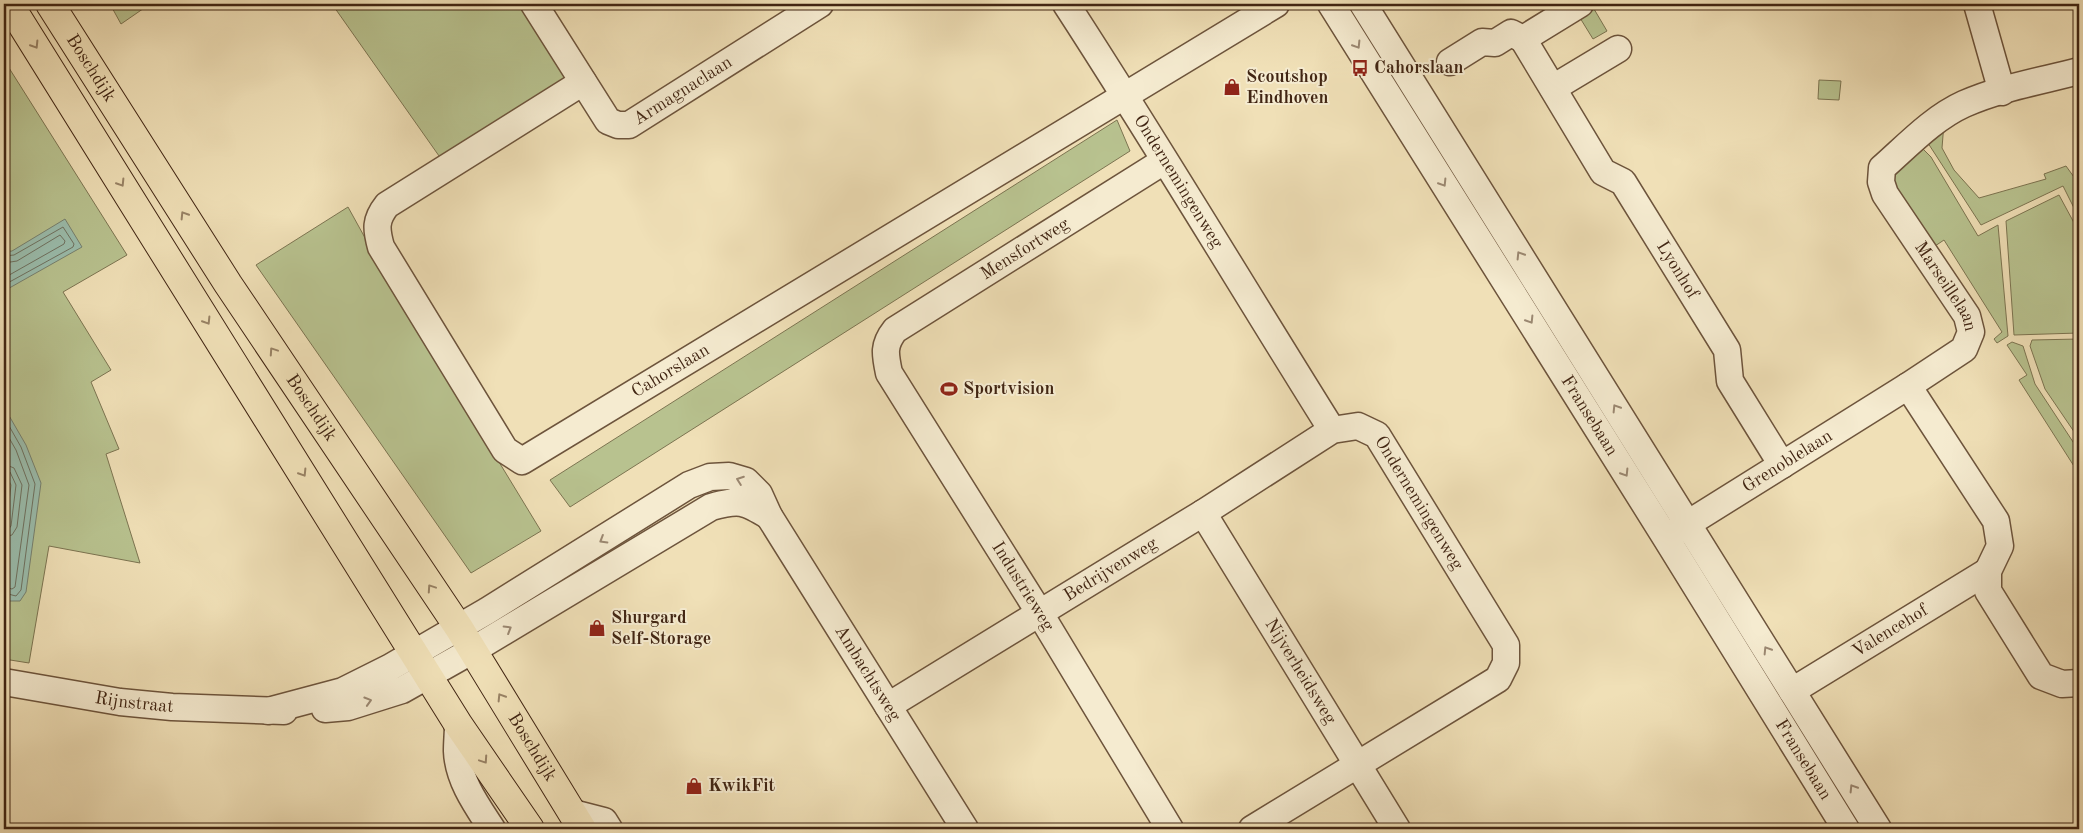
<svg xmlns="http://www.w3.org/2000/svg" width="2083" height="833" viewBox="0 0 2083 833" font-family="'Old Standard TT',serif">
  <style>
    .green { fill: #b8c28f; stroke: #7c7451 }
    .water { fill: #9abdad; stroke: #76806f }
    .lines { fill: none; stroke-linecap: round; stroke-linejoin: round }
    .shore { stroke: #6e7160; stroke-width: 1 }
    .minor-casing { stroke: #6d543c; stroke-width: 29 }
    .major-casing { stroke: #412513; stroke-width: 30 }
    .minor { stroke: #f5ebd0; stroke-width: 26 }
    .major { stroke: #f0e0b7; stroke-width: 28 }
    .oneway { stroke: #988265 }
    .oneway2 { stroke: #9b8872 }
    .labels { text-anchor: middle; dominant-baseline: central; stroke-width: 4; stroke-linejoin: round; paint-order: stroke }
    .poi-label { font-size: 18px; font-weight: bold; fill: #412513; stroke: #f5ebd0; text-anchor: start }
    .street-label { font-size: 18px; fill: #412513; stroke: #f5ebd0 }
  </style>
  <rect width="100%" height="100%" fill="#f0e0b7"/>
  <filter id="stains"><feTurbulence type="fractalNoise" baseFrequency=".004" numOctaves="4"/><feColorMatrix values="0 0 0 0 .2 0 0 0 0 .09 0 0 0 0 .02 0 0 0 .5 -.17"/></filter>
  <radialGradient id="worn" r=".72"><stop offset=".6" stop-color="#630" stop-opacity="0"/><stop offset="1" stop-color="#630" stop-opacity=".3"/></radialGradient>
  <!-- green -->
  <g class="green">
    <path d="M110 4H150L121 24Z"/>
    <path d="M332 4H525L565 70V79L444 163Z"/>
    <path d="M1586 7 1594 9 1607 31 1593 39 1577 13Z"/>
    <path d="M4 60 127 255 63 292 111 370 91 382 119 449 106 454 140 563 49 546 29 663 4 659Z"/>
    <path d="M1819 80 1841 81 1839 100 1818 99Z"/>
    <path d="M1117 120 1130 151 570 507 550 480Z"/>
    <path d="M1944 123 1942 148 1954 170 1979 198 2046 179 2044 174 2066 166 2079 184V218L2063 186 1981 225 1926 140Z"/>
    <path d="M1917 149H1923L1931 157 1978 236 1998 225 2008 336 1997 343 1994 339 2002 332 1944 240 1932 248 1897 193 1891 174Z"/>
    <path d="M2059 195 2079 232V333L2014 335 2006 221Z"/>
    <path d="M348 207 390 283 541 531 471 573 256 265Z"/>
    <path d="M2079 339V439L2045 389 2030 346 2032 340Z"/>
    <path d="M2012 342 2023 346 2035 384 2079 451V474L2019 380 2027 375 2007 345Z"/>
  </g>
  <!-- water -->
  <g class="water">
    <path d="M65 219 82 247 4 291V252L12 251Z"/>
    <path d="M4 407 26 445 41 483 26 592 20 601H7L4 595V546L11 485 4 471Z"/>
  </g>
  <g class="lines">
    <!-- shore -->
    <g class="shore">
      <path d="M4 256 14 255 63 227 74 244 73 247 4 285"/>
      <path d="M4 263 17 261 60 235 65 241 64 244 4 278"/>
      <path d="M4 417 21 447 35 484 21 590 16 596 4 593"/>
      <path d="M4 429 16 450 29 485 15 587 12 589 4 587"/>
      <path d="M4 464 14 468 22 485 17 527 12 535 4 537"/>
      <path d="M4 470 10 472 16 485 11 526 8 530 4 531"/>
    </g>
    <!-- minor casing -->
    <g class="minor-casing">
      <g id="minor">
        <path id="s1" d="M534 4 608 121 618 125H629L820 4"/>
        <path id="s2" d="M1066 4C1157 144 1243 288 1332 430"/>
        <path id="s3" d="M1331 4 1666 538 1846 829"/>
        <path d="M1363 4 1878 829"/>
        <path d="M1977 4 2002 92"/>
        <path id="s4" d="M1523 39 1603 172 1623 182 1727 350 1730 381 1782 465"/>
        <path d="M1450 62 1482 42 1495 43 1511 33 1523 39 1580 4"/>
        <path id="s5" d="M2079 71C2041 81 2000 88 1964 104 1933 118 1907 146 1882 168L1881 182 1885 194 1967 316 1971 332 1964 349 1908 386 1996 521 2000 546 1988 571V591L2041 676 2062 684 2079 683"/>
        <path id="s6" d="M583 82 387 205C375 220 376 229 381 247L505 450 522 461 1276 4"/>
        <path d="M1553 88 1618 49"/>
        <path id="s7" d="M1164 161 895 330C883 345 885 354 889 373L1039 612 1170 829"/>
        <path id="s8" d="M1203 513 1397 829"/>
        <path id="s9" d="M1673 533 1908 386"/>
        <path id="s10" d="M4 682 120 702 172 707 284 711"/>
        <path id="s11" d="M1792 691 1988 571"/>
        <path id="s12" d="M888 706 1203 513 1332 430 1358 426 1377 435 1506 645V663L1498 679 1252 829"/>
        <path d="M325 709 348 707 402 690 473 650 711 507C740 499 744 501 769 516"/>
        <path id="s13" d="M268 711 343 691 389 668 487 611 689 485 710 477 729 476 746 481 759 494 769 516 965 829"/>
        <path d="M458 724C458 733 457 742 457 751 458 780 477 806 492 829"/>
        <path d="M573 813 604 821 609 829"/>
      </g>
    </g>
    <!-- major casing -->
    <g class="major-casing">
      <g id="major">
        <path d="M9 4 458 724 530 829"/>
        <path id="s14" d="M50 4 228 284 459 628 582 829"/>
      </g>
    </g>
    <!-- minor -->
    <use href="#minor" class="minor"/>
    <!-- major -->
    <use href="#major" class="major"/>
  </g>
  <!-- one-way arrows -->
  <defs><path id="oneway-chevron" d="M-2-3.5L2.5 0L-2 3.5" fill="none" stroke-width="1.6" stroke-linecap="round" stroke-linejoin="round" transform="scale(1.25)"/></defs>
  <g class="oneway">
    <use href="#oneway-chevron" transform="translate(35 45) rotate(58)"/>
    <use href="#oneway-chevron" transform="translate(121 183) rotate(58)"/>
    <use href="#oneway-chevron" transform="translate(184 215) rotate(-122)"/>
    <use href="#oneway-chevron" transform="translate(207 321) rotate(58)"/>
    <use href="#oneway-chevron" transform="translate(273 351) rotate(-124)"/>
    <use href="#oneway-chevron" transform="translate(303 473) rotate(58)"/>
    <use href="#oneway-chevron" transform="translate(431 588) rotate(-124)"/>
    <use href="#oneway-chevron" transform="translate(501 697) rotate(-122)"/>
    <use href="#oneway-chevron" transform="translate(484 760) rotate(56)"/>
  </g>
  <g class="oneway2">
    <use href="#oneway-chevron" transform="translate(1357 45) rotate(58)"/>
    <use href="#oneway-chevron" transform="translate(1443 183) rotate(58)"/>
    <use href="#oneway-chevron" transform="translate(1520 255) rotate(-122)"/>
    <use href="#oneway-chevron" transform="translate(1530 320) rotate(58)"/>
    <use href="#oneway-chevron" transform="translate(1616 408) rotate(-122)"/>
    <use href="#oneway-chevron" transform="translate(1625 473) rotate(58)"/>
    <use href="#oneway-chevron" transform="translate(740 480) rotate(-160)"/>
    <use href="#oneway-chevron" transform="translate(603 540) rotate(149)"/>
    <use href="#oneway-chevron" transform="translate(508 629) rotate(-31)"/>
    <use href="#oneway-chevron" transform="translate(1767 650) rotate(-122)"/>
    <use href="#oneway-chevron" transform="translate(368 701) rotate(-17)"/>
    <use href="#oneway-chevron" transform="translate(1853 788) rotate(-122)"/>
  </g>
  <!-- icons -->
  <defs>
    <g id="bus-bare" transform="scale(1.35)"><path d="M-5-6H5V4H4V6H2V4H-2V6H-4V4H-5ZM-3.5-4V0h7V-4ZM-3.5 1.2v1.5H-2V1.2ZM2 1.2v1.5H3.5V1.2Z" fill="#8f2418" stroke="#f5ebd0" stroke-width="2.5" paint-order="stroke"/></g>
    <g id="shop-bare" transform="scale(1.35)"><path d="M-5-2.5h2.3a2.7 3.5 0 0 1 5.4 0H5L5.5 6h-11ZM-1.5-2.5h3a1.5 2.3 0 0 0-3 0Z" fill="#8f2418" stroke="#f5ebd0" stroke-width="2.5" paint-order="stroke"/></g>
    <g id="stadium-bare" transform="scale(1.35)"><path d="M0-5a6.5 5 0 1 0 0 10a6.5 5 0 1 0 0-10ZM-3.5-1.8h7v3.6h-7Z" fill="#8f2418" stroke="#f5ebd0" stroke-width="2.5" paint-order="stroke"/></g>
  </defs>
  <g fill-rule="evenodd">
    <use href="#bus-bare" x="1360" y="68"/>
    <use href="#shop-bare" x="1232" y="87"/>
    <use href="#stadium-bare" x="949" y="389"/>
    <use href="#shop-bare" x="597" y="628"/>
    <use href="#shop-bare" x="694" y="786"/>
  </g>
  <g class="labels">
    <!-- poi labels -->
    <g class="poi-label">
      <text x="1374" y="68">Cahorslaan</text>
      <text x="1246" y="77">Scoutshop<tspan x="1246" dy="21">Eindhoven</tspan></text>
      <text x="963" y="389">Sportvision</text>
      <text x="611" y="618">Shurgard<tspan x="611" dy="21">Self-Storage</tspan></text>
      <text x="708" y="786">KwikFit</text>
    </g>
    <!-- street labels -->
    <g class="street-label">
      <text stroke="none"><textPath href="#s14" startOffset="76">Boschdijk</textPath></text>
      <text stroke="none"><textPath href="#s1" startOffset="224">Armagnaclaan</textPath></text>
      <text stroke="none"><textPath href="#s2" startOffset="210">Ondernemingenweg</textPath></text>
      <text transform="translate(1025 249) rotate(-32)">Mensfortweg</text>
      <text stroke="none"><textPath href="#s4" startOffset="281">Lyonhof</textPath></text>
      <text stroke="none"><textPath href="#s5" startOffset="362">Marseillelaan</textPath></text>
      <text stroke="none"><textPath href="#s6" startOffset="708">Cahorslaan</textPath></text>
      <text stroke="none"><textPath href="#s14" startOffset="481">Boschdijk</textPath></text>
      <text stroke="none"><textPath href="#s3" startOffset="486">Fransebaan</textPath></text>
      <text stroke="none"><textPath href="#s9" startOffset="135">Grenoblelaan</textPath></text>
      <text stroke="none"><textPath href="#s12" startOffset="650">Ondernemingenweg</textPath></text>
      <text stroke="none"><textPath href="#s12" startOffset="261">Bedrijvenweg</textPath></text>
      <text stroke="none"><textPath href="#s7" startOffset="615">Industrieweg</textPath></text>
      <text stroke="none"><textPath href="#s11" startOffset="115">Valencehof</textPath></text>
      <text stroke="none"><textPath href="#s8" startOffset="186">Nijverheidsweg</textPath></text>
      <text stroke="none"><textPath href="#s13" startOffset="768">Ambachtsweg</textPath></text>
      <text stroke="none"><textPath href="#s10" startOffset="132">Rijnstraat</textPath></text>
      <text stroke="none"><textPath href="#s14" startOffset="886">Boschdijk</textPath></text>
      <text stroke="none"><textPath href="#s3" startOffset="891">Fransebaan</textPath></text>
    </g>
  </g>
  <!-- margin -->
  <rect width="2083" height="833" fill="none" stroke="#f0e0b7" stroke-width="20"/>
  <rect x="5" y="5" width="2073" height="823" fill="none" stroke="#412513" stroke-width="2.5"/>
  <rect x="10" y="10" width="2063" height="813" fill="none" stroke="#412513"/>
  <rect width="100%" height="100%" filter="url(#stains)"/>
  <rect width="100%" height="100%" fill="url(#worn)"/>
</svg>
